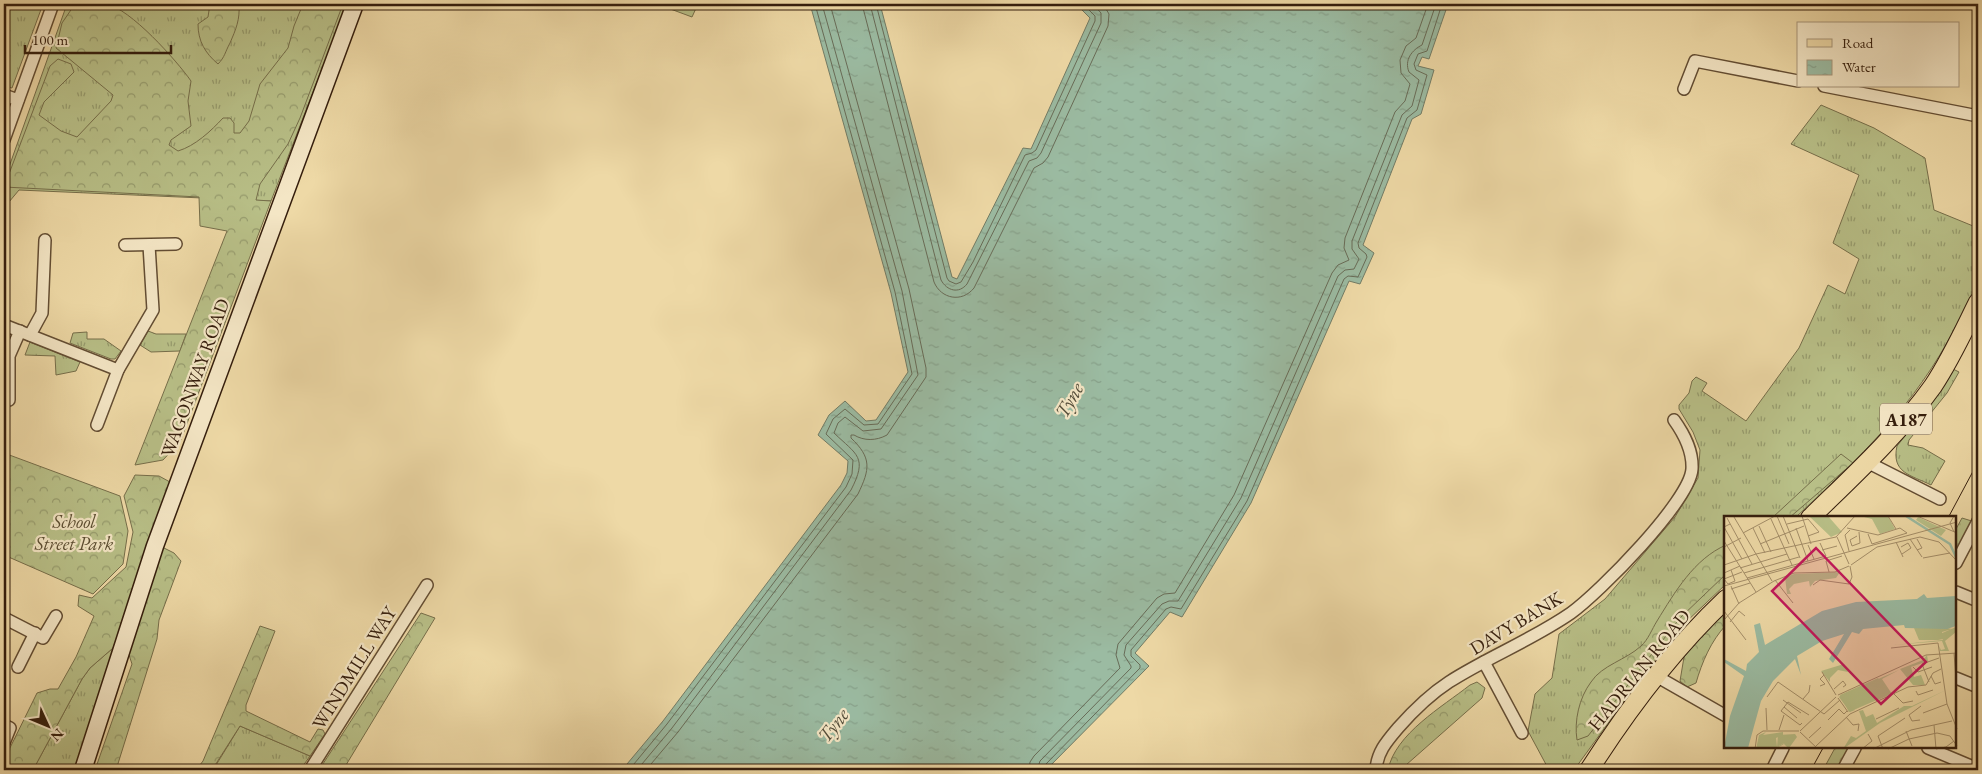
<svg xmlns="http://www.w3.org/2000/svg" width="1982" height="774" viewBox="0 0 1982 774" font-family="'EB Garamond',serif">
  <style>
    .grass { fill: url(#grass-tufts); stroke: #766e4a }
    .forest { fill: url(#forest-crowns); stroke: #766e4a }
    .water { fill: url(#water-ripples); stroke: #727c66 }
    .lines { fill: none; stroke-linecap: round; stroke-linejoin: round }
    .shore { stroke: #686c58; stroke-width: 1 }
    .minor-casing { stroke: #634d33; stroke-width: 14 }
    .secondary-casing { stroke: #351e0d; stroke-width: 19 }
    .primary-casing { stroke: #351e0d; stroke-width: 20 }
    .minor { stroke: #f4e6c5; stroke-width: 11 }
    .secondary { stroke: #f4e6c5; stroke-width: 16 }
    .primary { stroke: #eed9a6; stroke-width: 18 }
    .tram { stroke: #351e0d; stroke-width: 1 }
    .labels { text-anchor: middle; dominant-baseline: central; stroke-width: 4.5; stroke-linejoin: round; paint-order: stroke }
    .shield { fill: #f4e6c5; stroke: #6e5a44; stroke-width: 1 }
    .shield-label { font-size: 18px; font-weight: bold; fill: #351e0d }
    .street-label { font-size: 19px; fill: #351e0d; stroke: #f4e6c5 }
    .park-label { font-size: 19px; font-style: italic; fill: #5c4e32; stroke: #f4e6c5 }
    .water-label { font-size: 20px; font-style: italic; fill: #544d3a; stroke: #f4e6c5 }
    .inset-river { fill: none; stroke: #9bbba2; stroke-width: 2.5 }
    .inset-road { fill: none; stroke: #a48e69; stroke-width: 1 }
    .view { fill: #c2185b; fill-opacity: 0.15; stroke: #c2185b; stroke-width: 2.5 }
    .inset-edge { fill: none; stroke: #351e0d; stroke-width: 2.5 }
  </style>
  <defs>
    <pattern id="grass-tufts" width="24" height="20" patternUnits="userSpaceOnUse" patternTransform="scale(1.25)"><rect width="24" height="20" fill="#b8bf87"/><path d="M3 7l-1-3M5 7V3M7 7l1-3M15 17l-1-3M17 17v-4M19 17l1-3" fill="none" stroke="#969b6d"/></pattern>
    <pattern id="forest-crowns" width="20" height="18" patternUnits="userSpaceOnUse" patternTransform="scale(1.25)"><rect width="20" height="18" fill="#b8bf87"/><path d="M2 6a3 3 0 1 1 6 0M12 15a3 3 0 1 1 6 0" fill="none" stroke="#969b6d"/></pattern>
    <pattern id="water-ripples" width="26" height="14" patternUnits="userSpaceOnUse" patternTransform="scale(1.25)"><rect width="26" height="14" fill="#9bbba2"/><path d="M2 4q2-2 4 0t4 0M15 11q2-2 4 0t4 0" fill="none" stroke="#86a08a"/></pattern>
  </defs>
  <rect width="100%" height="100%" fill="#eed9a6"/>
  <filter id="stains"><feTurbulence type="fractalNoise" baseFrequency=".004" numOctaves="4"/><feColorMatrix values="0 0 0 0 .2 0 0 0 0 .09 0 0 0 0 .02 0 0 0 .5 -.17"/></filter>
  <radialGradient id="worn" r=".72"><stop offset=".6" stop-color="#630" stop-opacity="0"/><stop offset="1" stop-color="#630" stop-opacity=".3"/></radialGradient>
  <!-- grass -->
  <g class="grass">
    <path d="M4 4H43L12 88 4 86Z"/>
    <path d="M67 4H347L271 201 19 190 4 208V181Z"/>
    <path d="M657 4H698L692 17Z"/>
    <path d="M1821 105 1874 128 1925 158 1934 210 1978 228C1978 242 1981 269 1978 282 1974 297 1963 312 1956 326 1915 406 1860 457 1795 518H1726V584L1684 624 1641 678 1574 770H1549L1528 731 1535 694 1552 678 1559 634 1605 599 1675 517 1698 478 1700 450 1693 432 1679 409V405L1689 393 1692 381 1696 377 1707 383 1702 391 1746 421 1799 348 1828 285 1845 294 1859 259 1833 243 1859 175 1791 144Z"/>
    <path d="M148 331 156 334H186L180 351 151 352 140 345Z"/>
    <path d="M87 332V339H104L121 351 115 359H111L70 343 73 333Z"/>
    <path d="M30 342 80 362 76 371 56 375 55 356 25 355Z"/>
    <path d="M1953 369 1959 372 1947 393 1909 440 1908 445 1923 448 1945 461 1931 485C1911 475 1891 473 1897 446L1934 400Z"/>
    <path d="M113 648 78 770H33L82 679 90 668Z"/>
    <path d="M240 726 310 756 300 770H213Z"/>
  </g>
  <!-- forest -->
  <g class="forest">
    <path d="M75 4C85 4 96 2 106 4 130 8 177 61 191 81L188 101 191 126 171 140 169 145 178 151C195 146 211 131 223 118H230L234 123V133H240L249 121 260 84 288 48 294 26 303 4H343L300 118 288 144 260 184 256 200 271 201 180 442 163 460 135 465 227 231 200 226 199 197 4 187 50 66 58 59 71 64 74 72 44 102 39 115 61 131 77 137 111 101 113 95 56 48 62 23Z"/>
    <path d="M210 4H239C240 20 236 29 230 43 225 52 225 57 218 64 205 53 198 41 198 24L208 17Z"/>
    <path d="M4 453 120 496 128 531 123 564 93 594 4 555Z"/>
    <path d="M1841 454 1853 463 1789 518H1772Z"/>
    <path d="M135 475 159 476 170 482 123 622 113 648 90 668 82 679 33 770H4V760L37 693 50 689H58L76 657 94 616 78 606 79 595 92 598 126 567 133 532 124 496Z"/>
    <path d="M1962 518 1975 522 1956 556V529Z"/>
    <path d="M1726 545V574L1680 618 1588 736 1577 740C1574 721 1579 698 1591 682 1602 665 1626 660 1641 646 1648 640 1652 629 1657 621 1675 592 1694 559 1726 545Z"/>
    <path d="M160 546 174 553 181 561 159 620 157 639 116 770H95L132 664 128 652Z"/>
    <path d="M1726 607V625C1711 641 1702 662 1696 683L1687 687 1680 681 1684 657 1708 625Z"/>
    <path d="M421 613 435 618 343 770H319Z"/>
    <path d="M260 626 275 631 246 705V711L310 742 318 729 323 730 325 734 310 756 240 726 212 770H196L203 761Z"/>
    <path d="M1477 682 1485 688 1482 698 1406 765 1405 770H1388C1395 734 1442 707 1470 685Z"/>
    <path d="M1835 748H1849L1837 770H1823Z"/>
  </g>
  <!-- water -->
  <path class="water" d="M810 4H880L952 277 957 279 1023 148 1031 149 1090 18 1081 9 1083 4H1448L1429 59 1422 57 1418 66 1434 70 1421 114 1412 119 1363 245 1374 253 1360 284 1349 281 1251 503 1182 617 1170 612 1135 653 1149 666 1046 770H622L663 721 841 485 847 473 848 461 818 435 829 415 845 401 866 421 876 420 908 372 891 293Z"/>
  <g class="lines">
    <!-- shore -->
    <g class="shore">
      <path d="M862 4 934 282C941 299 962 303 974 288L1034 168 1043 163 1048 157 1108 26 1109 14 1103 4"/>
      <path d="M870 4 941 280C947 291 959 294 967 284L1029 161 1037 158 1041 153 1101 23V13L1093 4"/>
      <path d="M876 4 947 278 949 281 956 284 961 282 973 262 1025 155 1032 153 1036 150 1095 21V16L1087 8V4"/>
      <path d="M629 770 667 724 846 487 852 474 853 460 826 434 833 419 845 409 864 425 878 424 912 374 895 292 815 4"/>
      <path d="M637 770 672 728 851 490C868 457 857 455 834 433L838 423 845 417 863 431 881 429 918 375 902 291 822 4"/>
      <path d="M646 770 678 732 858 494C870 469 872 458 851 438V435H854C864 441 876 441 887 435L926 377V368L909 289 830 4"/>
      <path d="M1029 770 1030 762 1034 756 1120 668 1116 655 1118 644 1157 598 1164 594 1175 593 1234 495 1332 273 1338 265 1349 260 1344 248 1345 238 1395 112 1405 101 1410 84 1401 73 1400 60 1406 46 1416 38 1428 4"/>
      <path d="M1037 770 1040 761 1131 668V666L1124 655 1126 645 1162 604 1169 601H1178L1241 498 1338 276 1345 270 1354 269 1359 259 1352 249V241L1402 115 1412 106 1419 80 1409 72C1404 60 1412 50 1422 45L1436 4"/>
      <path d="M1043 770 1045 765 1140 668V665L1131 656V650L1166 609 1171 607 1181 609 1247 501 1344 279 1348 276 1358 277 1367 257 1366 254 1359 248 1358 243 1407 118 1417 110 1427 75 1416 70 1414 64 1418 54 1427 51 1442 4"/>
    </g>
    <!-- minor casing -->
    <g class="minor-casing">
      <g id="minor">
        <path d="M1824 86 1978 116"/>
        <path d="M1684 89 1695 61 1798 81"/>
        <path d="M4 95 18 100"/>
        <path d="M4 140 53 4"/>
        <path d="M125 245 176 244"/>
        <path d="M4 325 118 370"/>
        <path d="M30 335 42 313 45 240"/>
        <path d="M9 400V356L20 331"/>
        <path d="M97 425 118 370 153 310 149 245"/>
        <path d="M1867 462 1940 499"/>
        <path d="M1956 563 1978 521"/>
        <path d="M1956 592 1978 601"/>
        <path d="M4 618 43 638 56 616"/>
        <path d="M1484 662 1522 733"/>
        <path d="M18 667 35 633"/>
        <path d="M1656 676 1726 716"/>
        <path d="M1956 678 1978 687"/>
        <path d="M4 725 10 728 4 743"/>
        <path d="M1928 748 1978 769"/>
        <path d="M310 770 427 585"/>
        <path d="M1376 770C1377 752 1387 741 1398 728 1413 711 1429 695 1449 682 1488 657 1532 640 1571 613 1599 593 1690 501 1692 469 1693 450 1684 434 1674 420"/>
        <path d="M1772 770 1783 748"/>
        <path d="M1843 770 1855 748"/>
      </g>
    </g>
    <!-- secondary casing -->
    <g class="secondary-casing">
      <path id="secondary" d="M83 770 155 546 355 4"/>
    </g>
    <!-- primary casing -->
    <g class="primary-casing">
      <g id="primary">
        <path d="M1810 518C1853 476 1898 435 1933 386 1951 359 1964 330 1978 302"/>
        <path d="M1589 770C1628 709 1673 649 1726 599"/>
      </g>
    </g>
    <!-- minor -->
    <use href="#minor" class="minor"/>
    <!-- secondary -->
    <use href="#secondary" class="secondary"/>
    <!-- primary -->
    <use href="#primary" class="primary"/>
    <!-- tram -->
    <g class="tram">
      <path d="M1948 518 1978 462"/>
      <path d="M1811 770 1823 748"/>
    </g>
  </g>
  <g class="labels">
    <!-- shield labels -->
    <rect class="shield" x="1880" y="403.5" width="52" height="31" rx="4"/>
    <g class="shield-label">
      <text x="1906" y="419">A187</text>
    </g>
    <!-- street labels -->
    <g class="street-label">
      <text transform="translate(195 378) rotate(-70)">WAGONWAY ROAD</text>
      <text transform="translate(1516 623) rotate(-31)">DAVY BANK</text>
      <text transform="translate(354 668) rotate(-58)">WINDMILL WAY</text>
      <text transform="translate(1639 670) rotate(-51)">HADRIAN ROAD</text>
    </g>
    <!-- park labels -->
    <g class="park-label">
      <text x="74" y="521">School<tspan x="74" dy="22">Street Park</tspan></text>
    </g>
    <!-- water labels -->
    <g class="water-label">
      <text transform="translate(1069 400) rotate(-60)">Tyne</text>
      <text transform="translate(833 725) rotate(-52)">Tyne</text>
    </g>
  </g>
  <!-- overview -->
  <g transform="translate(1724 516)">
    <rect width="232" height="232" fill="#eed9a6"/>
    <path d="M194 1 222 14 217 20 192 4ZM116 56 112 62 91 65 86 71 85 65 70 68 65 73 67 78H63L61 61 70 58ZM218 111 228 113 218 116 219 123 214 124H195L190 112ZM120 148 124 156 114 154 106 162V166L97 155ZM154 162 167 177 176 174 125 196 116 179ZM71 218 73 221 65 232 60 227 53 231 54 219Z" fill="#b8bf87"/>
    <path d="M104 0 118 16 107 21 86 1ZM232 111V116L221 125 225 135H216L215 130 217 134 221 133 218 125 169 129 219 124 216 118ZM203 139 204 145 187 151 190 161 197 159 201 169H189L176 153 199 144ZM175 154 158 163 168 178 153 184 151 173 156 170 151 167 128 175 127 181 124 177 118 182 131 194 126 196 115 181 117 179ZM222 174 156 207 119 233 127 220 132 222 142 215 135 195 139 194 142 201 149 198 153 207 180 190H188ZM42 216 39 219 59 216V219L52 222 53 231 60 227 64 228V232L60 228 53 232 32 233 35 219Z" fill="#b8bf87"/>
    <path d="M136 0H164L171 13 156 18 148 3Z" fill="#b8bf87"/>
    <path d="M200 78 203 82 232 80V110L223 113 181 112 180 109 139 113 135 118 128 116 109 147 105 143 120 118 98 125 73 140 77 159 71 143 49 165 37 185 24 232H0L6 200 20 160 0 146V143L22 155 23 148 35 136 30 109 36 107 41 129 98 95 132 86 193 83Z" fill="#9bbba2"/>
    <path class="inset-river" d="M182 0 226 28 232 41"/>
    <path class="inset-road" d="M53 0 65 28M59 0 76 42M78 0 87 28M164 0 172 13M193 0 233 17M230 0 226 7 230 16M10 1 48 65M3 2 28 48M47 3 68 49M6 8 0 11 18 43M63 8 84 3 95 16 84 20M35 10 47 36M29 12 41 37M72 12 84 45M123 12 154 19 176 12 183 17M19 17 51 0M144 18 148 28 183 17M133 20 126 24 128 30 136 27 135 16M113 21 125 48M186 23 198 41M0 25 32 76M172 26 179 41M36 28 80 10M84 29 90 43M0 31 17 22M177 31 184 27 187 32 178 38M98 34 113 30M193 34 198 32 193 23M125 35 121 19 126 14M199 42 226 37M0 49 32 38 112 21 131 0M127 49 153 31 196 21 215 26 233 45M16 52 63 38M105 56 102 45 118 40M0 57 16 50M20 57 75 41M23 62 102 40 96 27M0 63 4 68 11 65 7 54M0 63 18 56M51 64 69 87M89 69 96 64 125 68 128 61 126 50M0 70 233 6M7 70 15 88M7 73 26 67M0 95 22 124M0 104 15 87 50 65 70 57 111 56 125 50M6 106 15 95 21 100M167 132 214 127 223 188 233 213M230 137 232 163M189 151 194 156 208 151M98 156 112 179M207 160 211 168 217 166M205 166 198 148 215 142M96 170 101 168 96 163 100 159M110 173 119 165 122 169 119 171M192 175 194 179 209 174M170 178 179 187 189 185M114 179 202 139 233 137M43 181 54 166 100 198 116 184M114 182 124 196M79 183 85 176 86 169M59 184 77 197M60 191 73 202M42 192 43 214M199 197 223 188M122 201 129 209 135 208 134 215M152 203 175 192M104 204 115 193 120 198 123 195M196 204 188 205 185 199 197 190M78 207 76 209 57 195 64 186 85 199M210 209 212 233M55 214 60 199M76 215 112 181M182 215 188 230M76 216 94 233M85 222 97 211M92 230 126 198 184 171 202 169 209 157 217 153M31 233 33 219 39 215H75M138 233 148 225 144 218M149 233 187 214 228 205M159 233 154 220 181 202M164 233 185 223 213 217 226 220 233 230M212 233 222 231 230 225"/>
    <path class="view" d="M92 32 202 146 157 188 48 75Z"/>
    <rect width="232" height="232" class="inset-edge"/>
  </g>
  <!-- margin -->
  <rect width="1982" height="774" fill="none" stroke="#eed9a6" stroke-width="20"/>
  <rect x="5" y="5" width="1972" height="764" fill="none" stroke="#351e0d" stroke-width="2.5"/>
  <rect x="10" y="10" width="1962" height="754" fill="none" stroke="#351e0d"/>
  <!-- legend -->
  <rect x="1797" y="22" width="162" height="65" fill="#f4e6c5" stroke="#a8967b"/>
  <rect x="1807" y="39" width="25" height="8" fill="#eed9a6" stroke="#a8967b"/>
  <text x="1842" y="48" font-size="15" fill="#351e0d">Road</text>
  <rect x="1807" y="60" width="25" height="15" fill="url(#water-ripples)" stroke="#a8967b"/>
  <text x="1842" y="72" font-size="15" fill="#351e0d">Water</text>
  <!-- north arrow -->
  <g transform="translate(48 726) rotate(134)" stroke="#f4e6c5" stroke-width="4" paint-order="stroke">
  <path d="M0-4L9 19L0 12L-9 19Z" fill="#351e0d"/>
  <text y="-8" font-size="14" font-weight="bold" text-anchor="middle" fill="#351e0d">N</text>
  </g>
  <!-- scale -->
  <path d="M25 45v8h146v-8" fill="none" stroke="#351e0d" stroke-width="2.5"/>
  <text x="32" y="45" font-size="15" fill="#351e0d" stroke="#f4e6c5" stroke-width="4" paint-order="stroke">100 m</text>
  <rect width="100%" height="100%" filter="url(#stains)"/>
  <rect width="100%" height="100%" fill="url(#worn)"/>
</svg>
